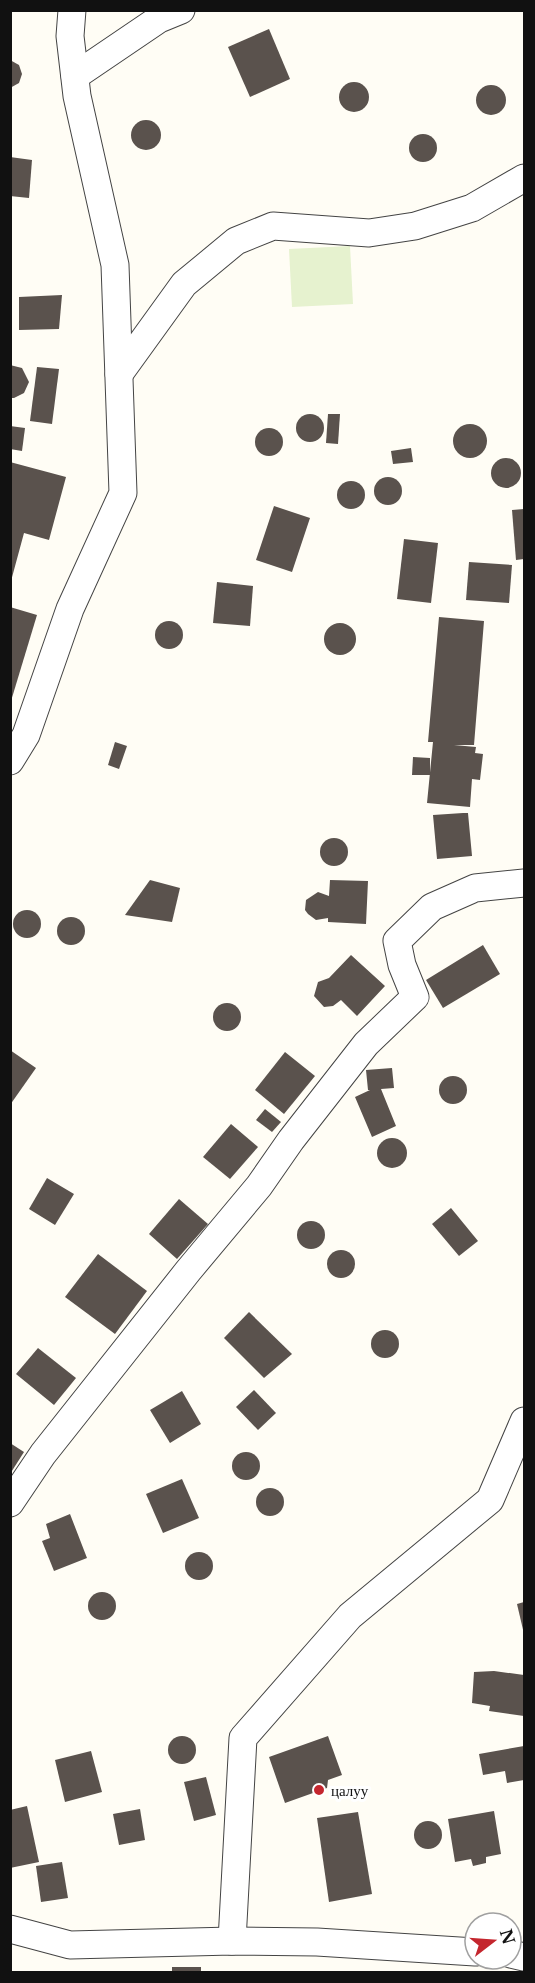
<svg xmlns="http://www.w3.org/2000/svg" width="535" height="1983" viewBox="0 0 535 1983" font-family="'Libre Baskerville',serif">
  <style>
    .pitch { fill: #e6f2cf }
    .building { fill: #5a524d }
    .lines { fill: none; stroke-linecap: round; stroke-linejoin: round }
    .minor-casing { stroke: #444; stroke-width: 29 }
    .minor { stroke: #fff; stroke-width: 27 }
    .poi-dot { fill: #c4262e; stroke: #fff; stroke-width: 2 }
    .labels { text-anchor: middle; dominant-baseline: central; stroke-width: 6; stroke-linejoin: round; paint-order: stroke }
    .poi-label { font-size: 15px; fill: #111; stroke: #fff; text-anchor: start }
  </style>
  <rect width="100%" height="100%" fill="#fffdf5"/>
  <!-- pitch -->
  <path class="pitch" d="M350 246 353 304 292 307 289 249Z"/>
  <!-- building -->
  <g class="building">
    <path d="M269 29 290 79 250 97 228 47Z"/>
    <path d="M10 60 19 65 22 74 19 83 10 88Z"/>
    <circle cx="354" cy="97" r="15"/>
    <circle cx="491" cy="100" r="15"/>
    <circle cx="146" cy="135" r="15"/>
    <circle cx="423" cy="148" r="14"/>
    <path d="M10 157 32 160 29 198 10 196Z"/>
    <path d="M62 295 59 329 19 330V297Z"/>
    <path d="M10 365 22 368 29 382 24 393 14 398H10Z"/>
    <path d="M37 367 59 369 52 424 30 421Z"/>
    <circle cx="310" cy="428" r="14"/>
    <path d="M328 414H340L338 444 326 443Z"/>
    <circle cx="470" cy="441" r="17"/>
    <path d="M10 426 25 428 22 451 10 449Z"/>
    <circle cx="269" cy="442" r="14"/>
    <path d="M411 448 413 462 393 464 391 451Z"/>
    <circle cx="506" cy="473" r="15"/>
    <path d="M10 462 66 477 49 540 24 533 11 581Z"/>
    <circle cx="388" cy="491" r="14"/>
    <circle cx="351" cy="495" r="14"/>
    <path d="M274 506 310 518 292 572 256 560Z"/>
    <path d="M524 509V559L516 560 512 510Z"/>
    <path d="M404 539 438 543 431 603 397 599Z"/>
    <path d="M469 562 512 565 509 603 466 600Z"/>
    <path d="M217 582 253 586 250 626 213 623Z"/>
    <path d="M10 607 37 615 11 701H10Z"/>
    <path d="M439 617 484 621 474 745H454L476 747 475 753 483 754 480 780 472 779 470 807 427 803 433 742H428Z"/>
    <circle cx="169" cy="635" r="14"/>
    <circle cx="340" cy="639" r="16"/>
    <path d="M115 742 127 746 119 769 108 765Z"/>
    <path d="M413 757 430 758V775H412Z"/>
    <path d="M463 813H468L472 856 437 859 433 815Z"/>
    <circle cx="334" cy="852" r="14"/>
    <path d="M150 880 180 888 172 922 125 915Z"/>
    <path d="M330 880 368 881 366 924 328 922V918L316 920 308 914 305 910 306 900 318 892 329 896Z"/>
    <circle cx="27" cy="924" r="14"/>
    <circle cx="71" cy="931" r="14"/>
    <path d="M483 945 500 974 443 1008 426 980Z"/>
    <path d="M351 955 385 986 357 1016 341 1000 333 1006 324 1007 314 996 318 982 329 978Z"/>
    <circle cx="227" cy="1017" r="14"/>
    <path d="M10 1050 36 1068 10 1105Z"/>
    <path d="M285 1052 315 1076 284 1114 255 1090Z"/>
    <path d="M392 1068 394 1088 381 1089 396 1126 372 1137 355 1097 370 1090H368L366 1070Z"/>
    <circle cx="453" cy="1090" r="14"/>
    <path d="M265 1109 281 1122 272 1132 256 1120Z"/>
    <path d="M231 1124 258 1147 230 1179 203 1157Z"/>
    <circle cx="392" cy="1153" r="15"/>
    <path d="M47 1178 74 1194 55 1225 29 1209Z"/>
    <path d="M179 1199 208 1224 177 1259 149 1234Z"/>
    <path d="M451 1208 478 1241 459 1256 432 1224Z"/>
    <circle cx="311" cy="1235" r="14"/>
    <circle cx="341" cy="1264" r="14"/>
    <path d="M98 1254 147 1291 115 1334 65 1297Z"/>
    <path d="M249 1312 292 1354 264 1378 224 1338Z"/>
    <circle cx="385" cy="1344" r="14"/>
    <path d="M38 1348 76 1378 54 1405 16 1374Z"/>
    <path d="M254 1390 276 1413 258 1430 236 1407Z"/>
    <path d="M182 1391 201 1424 170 1443 150 1410Z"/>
    <path d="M10 1443 24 1452 10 1474Z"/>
    <circle cx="246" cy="1466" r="14"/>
    <path d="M182 1479 199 1518 163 1533 146 1494Z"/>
    <circle cx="270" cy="1502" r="14"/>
    <path d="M70 1514 87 1558 54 1571 42 1541 50 1538 46 1524Z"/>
    <circle cx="199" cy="1566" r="14"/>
    <circle cx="102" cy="1606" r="14"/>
    <path d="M524 1602V1634L517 1604Z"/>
    <path d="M494 1671 524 1675V1716L489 1711 490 1706 472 1703 474 1672Z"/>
    <circle cx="182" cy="1750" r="14"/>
    <path d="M328 1736 342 1775 328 1780 327 1788 285 1803 269 1757Z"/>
    <path d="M524 1746V1780L507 1783 505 1771 483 1775 479 1754Z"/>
    <path d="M91 1751 102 1792 65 1802 55 1760Z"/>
    <path d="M206 1777 216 1815 194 1821 184 1782Z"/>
    <path d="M27 1806 39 1862 10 1868V1810Z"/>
    <path d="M140 1809 145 1840 119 1845 113 1814Z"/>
    <path d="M494 1811 501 1854 486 1857V1863L473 1866 471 1859 455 1862 448 1819Z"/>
    <path d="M358 1812 372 1894 329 1902 317 1818Z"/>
    <circle cx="428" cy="1835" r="14"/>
    <path d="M62 1862 68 1898 41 1902 36 1866Z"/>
    <rect x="172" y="1967" width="29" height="5"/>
  </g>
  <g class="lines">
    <!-- minor casing -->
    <g class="minor-casing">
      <g id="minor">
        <path d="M75 76 159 19 181 10"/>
        <path d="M119 374 184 284 236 241 273 226 369 233 415 226 472 208 524 178"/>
        <path d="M10 761 26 735 70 609 123 493 115 265 77 96 70 36 72 10"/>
        <path d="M10 1503 43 1454 188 1271 259 1186 291 1140 366 1044 415 997 402 965 397 941 432 907 475 888 524 883"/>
        <path d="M10 1929 70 1945 232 1941 317 1942 475 1952"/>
        <path d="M232 1941 243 1738 350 1616 490 1500 524 1421"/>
        <path d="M511 1954 524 1957"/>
      </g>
    </g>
    <!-- minor -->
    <use href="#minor" class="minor"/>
  </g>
  <!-- markers -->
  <circle class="poi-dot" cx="319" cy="1790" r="6"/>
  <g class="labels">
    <!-- poi labels -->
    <g class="poi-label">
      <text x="331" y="1790">цалуу</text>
    </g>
  </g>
  <!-- border -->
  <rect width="535" height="1983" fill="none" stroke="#111111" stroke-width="24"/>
  <!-- north arrow -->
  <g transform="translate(493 1941) rotate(73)"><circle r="28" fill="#ffffff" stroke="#a0a0a0" stroke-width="1.5"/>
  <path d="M0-4.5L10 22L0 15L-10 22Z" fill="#c4262e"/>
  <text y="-9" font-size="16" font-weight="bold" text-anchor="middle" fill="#111111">N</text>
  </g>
</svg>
